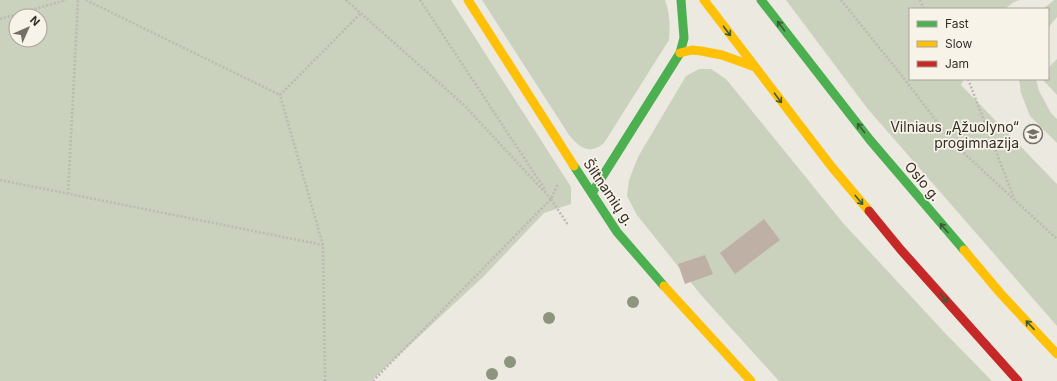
<svg xmlns="http://www.w3.org/2000/svg" width="1057" height="381" viewBox="0 0 1057 381" font-family="Inter,sans-serif">
  <style>
    .green { fill: #cad1bc; fill-rule: evenodd }
    .building { fill: #beb0a4 }
    .lines { fill: none; stroke-linecap: round; stroke-linejoin: round }
    .path { stroke: #bdb9b3; stroke-width: 2.5; stroke-dasharray: 2 2; stroke-linecap: butt }
    .fast { stroke: #4caf50; stroke-width: 9 }
    .slow { stroke: #ffc107; stroke-width: 9 }
    .jam { stroke: #c62828; stroke-width: 9 }
    .tree { fill: #8d957f }
    .oneway { stroke: #3d5b37 }
    .labels { text-anchor: middle; dominant-baseline: central; stroke-width: 3.5; stroke-linejoin: round; paint-order: stroke }
    .poi-label { font-size: 14px; fill: #352e29; stroke: #f8f3e9; text-anchor: end }
    .street-label { font-size: 14px; fill: #352e29; stroke: #f8f3e9 }
  </style>
  <rect width="100%" height="100%" fill="#ece9e1"/>
  <!-- green -->
  <g class="green">
    <path d="M0 0H451L571 187V204L544 213 483 277 371 381H0ZM16 16H40V40H16Z"/>
    <path d="M482 0H665C670 13 670 26 669 40L604 143C590 155 580 148 569 135Z"/>
    <path d="M786 0H1019L1014 2 1005 9H910V79H964L961 85 1057 184V326L867 108Z"/>
    <path d="M1054 0H1057V17L1048 28V9H1043Z"/>
    <path d="M1057 59V95L1042 79H1048V68Z"/>
    <path d="M699 69H711L726 79 843 223 945 333 992 381H779L701 295 637 215 627 196 629 180 638 157 686 76Z"/>
    <path d="M1019 79H1036L1039 91 1051 113 1057 119V143L1030 116 1021 93Z"/>
  </g>
  <!-- building -->
  <g class="building">
    <path d="M764 219 780 240 735 274 720 253Z"/>
    <path d="M705 255 713 274 685 284 678 264Z"/>
  </g>
  <g class="lines">
    <!-- path -->
    <g class="path">
      <path d="M86 0 280 95"/>
      <path d="M346 0 464 105 551 199"/>
      <path d="M420 0 546 191"/>
      <path d="M841 0 906 81 953 143 1057 239"/>
      <path d="M920 0 924 9"/>
      <path d="M0 19 66 0"/>
      <path d="M968 79 1014 198"/>
      <path d="M0 180 323 245"/>
      <path d="M68 194 78 0"/>
      <path d="M551 199 568 225"/>
      <path d="M325 381 323 245 280 95 361 13"/>
      <path d="M373 381 551 199 558 184"/>
    </g>
    <!-- fast -->
    <g class="fast">
      <path d="M761 0 870 140 964 250"/>
      <path d="M574 166 617 232 664 286"/>
      <path d="M592 193 680 53 684 38 681 0"/>
    </g>
    <!-- slow -->
    <g class="slow">
      <path d="M468 0 574 166"/>
      <path d="M704 0 831 166 869 211"/>
      <path d="M680 53 692 50 701 51 722 55 755 67"/>
      <path d="M964 250 1001 294 1057 354"/>
      <path d="M664 286 751 381"/>
    </g>
    <!-- jam -->
    <path class="jam" d="M869 211 901 250 1018 381"/>
  </g>
  <!-- trees -->
  <g class="tree">
    <circle cx="633" cy="302" r="6"/>
    <circle cx="549" cy="318" r="6"/>
    <circle cx="510" cy="362" r="6"/>
    <circle cx="492" cy="374" r="6"/>
  </g>
  <!-- one-way arrows -->
  <defs><path id="oneway-shaft" d="M-6 0H5M1.5-3L5.5 0L1.5 3" fill="none" stroke-width="1.6" stroke-linecap="round" stroke-linejoin="round"/></defs>
  <g class="oneway">
    <use href="#oneway-shaft" transform="translate(781 26) rotate(-127)"/>
    <use href="#oneway-shaft" transform="translate(727 31) rotate(53)"/>
    <use href="#oneway-shaft" transform="translate(778 98) rotate(53)"/>
    <use href="#oneway-shaft" transform="translate(861 128) rotate(-128)"/>
    <use href="#oneway-shaft" transform="translate(859 200) rotate(50)"/>
    <use href="#oneway-shaft" transform="translate(944 228) rotate(-130)"/>
    <use href="#oneway-shaft" transform="translate(944 298) rotate(49)"/>
    <use href="#oneway-shaft" transform="translate(1030 325) rotate(-133)"/>
  </g>
  <!-- icons -->
  <defs>
    <g id="school-ring" transform="scale(1)"><circle r="9.5" fill="#f8f3e9" stroke="#756f69" stroke-width="1.5"/><path d="M0-5L7-2L0 1L-7-2ZM-4 1L0 2.5L4 1V4Q0 6-4 4Z" fill="#756f69"/></g>
  </defs>
  <g fill-rule="evenodd">
    <use href="#school-ring" x="1033" y="134"/>
  </g>
  <g class="labels">
    <!-- poi labels -->
    <g class="poi-label">
      <text x="1019" y="126">Vilniaus „Ąžuolyno“<tspan x="1019" dy="16">progimnazija</tspan></text>
    </g>
    <!-- street labels -->
    <g class="street-label">
      <text transform="translate(923 181) rotate(50)">Oslo g.</text>
      <text transform="translate(609 192) rotate(56)">Šiltnamių g.</text>
    </g>
  </g>
  <!-- legend -->
  <rect x="909" y="8" width="140" height="72" fill="#f8f3e9" stroke="#aaa49c"/>
  <rect x="917" y="21" width="20" height="6" fill="#4caf50" stroke="#aaa49c"/>
  <text x="945" y="28" font-size="12" fill="#352e29">Fast</text>
  <rect x="917" y="41" width="20" height="6" fill="#ffc107" stroke="#aaa49c"/>
  <text x="945" y="48" font-size="12" fill="#352e29">Slow</text>
  <rect x="917" y="61" width="20" height="6" fill="#c62828" stroke="#aaa49c"/>
  <text x="945" y="68" font-size="12" fill="#352e29">Jam</text>
  <!-- north arrow -->
  <g transform="translate(28 28) rotate(45)"><circle r="19" fill="#f8f3e9" stroke="#aaa49c"/>
  <path d="M0-3L7 15L0 10L-7 15Z" fill="#756f69"/>
  <text y="-6" font-size="11" font-weight="bold" text-anchor="middle" fill="#352e29">N</text>
  </g>
</svg>
